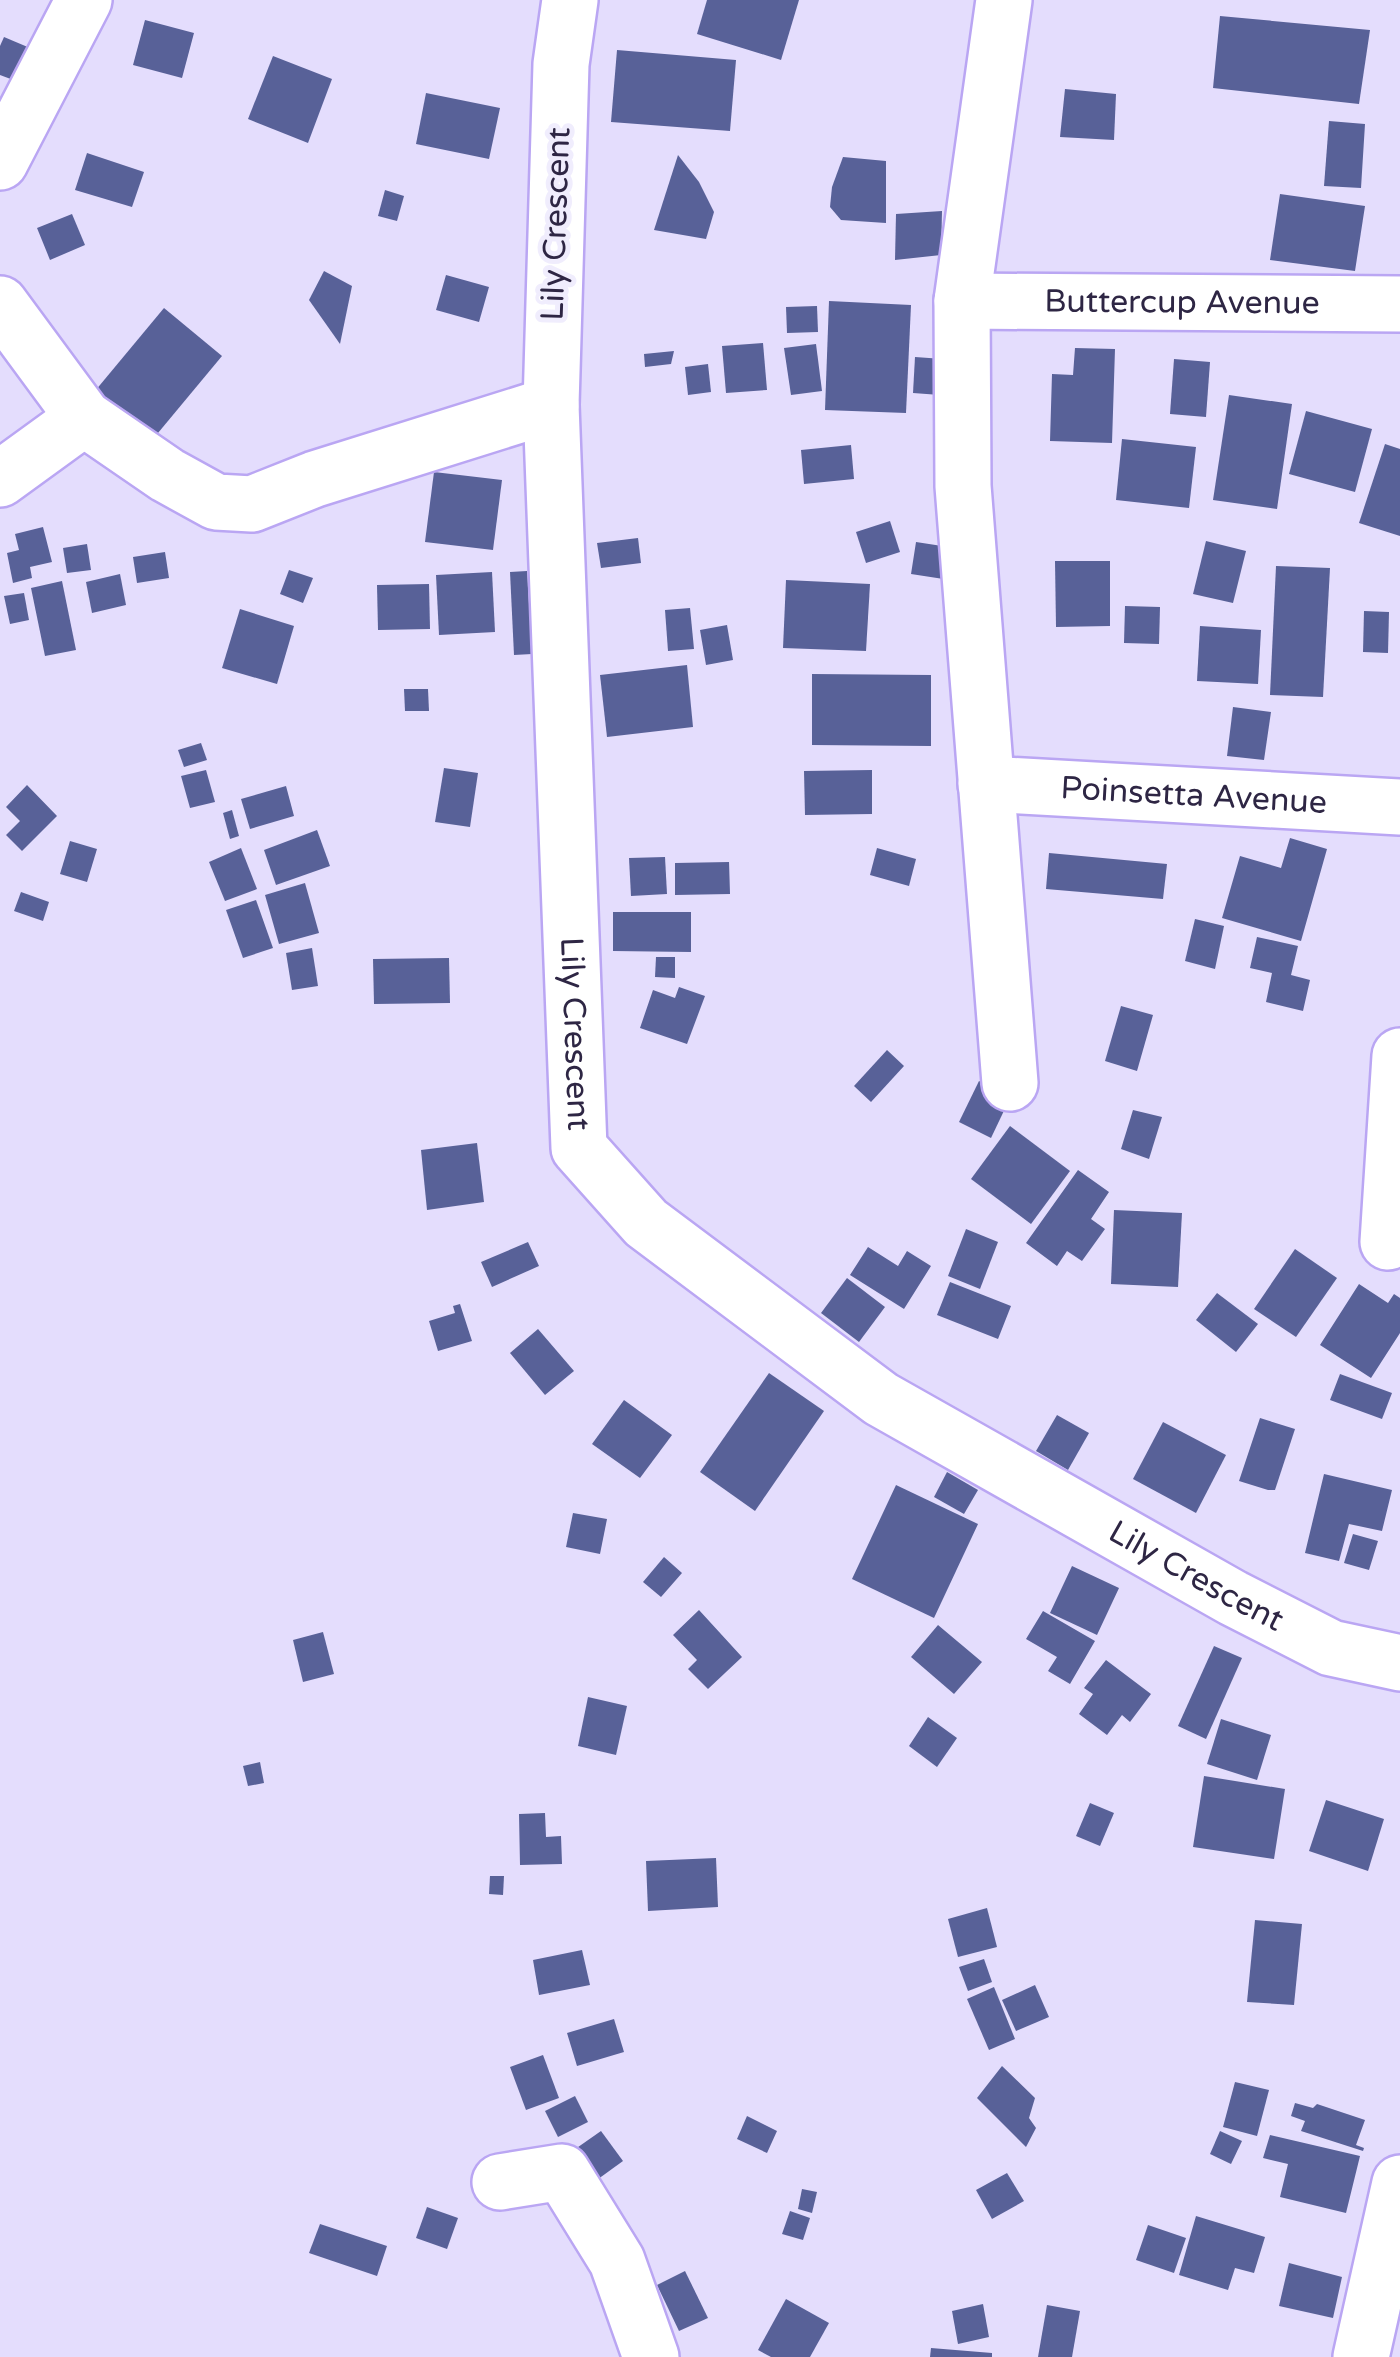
<svg xmlns="http://www.w3.org/2000/svg" width="1400" height="2357" viewBox="0 0 1400 2357" font-family="'Varela Round',sans-serif">
  <style>
    .building { fill: #586198 }
    .lines { fill: none; stroke-linecap: round; stroke-linejoin: round }
    .minor-casing { stroke: #baa6f3; stroke-width: 60 }
    .minor { stroke: #fff; stroke-width: 55 }
    .labels { text-anchor: middle; dominant-baseline: central; stroke-width: 10; stroke-linejoin: round; paint-order: stroke }
    .street-label { font-size: 32px; fill: #2e2644; stroke: #f0edfd }
  </style>
  <rect width="100%" height="100%" fill="#e4ddfd"/>
  <!-- building -->
  <g class="building">
    <path d="M707 0H799L781 60 697 34Z"/>
    <path d="M1220 16 1370 30 1359 104 1213 88Z"/>
    <path d="M145 20 194 33 182 78 133 65Z"/>
    <path d="M4 37 30 48 16 81 0 75V46Z"/>
    <path d="M617 50 736 60 730 131 611 122Z"/>
    <path d="M273 56 332 79 308 143 248 119Z"/>
    <path d="M1065 89 1116 94 1114 140 1060 137Z"/>
    <path d="M426 93 500 108 489 159 416 144Z"/>
    <path d="M1329 121 1365 124 1361 188 1324 186Z"/>
    <path d="M87 153 144 172 132 207 75 190Z"/>
    <path d="M678 155 699 182 714 212 706 239 654 230Z"/>
    <path d="M843 157 886 161V223L841 220 830 207 832 187Z"/>
    <path d="M385 190 404 196 397 221 378 216Z"/>
    <path d="M1280 194 1365 206 1355 271 1270 260Z"/>
    <path d="M942 211 941 255 895 260 896 214Z"/>
    <path d="M72 214 85 245 50 260 37 228Z"/>
    <path d="M324 271 352 286 340 344 309 300Z"/>
    <path d="M446 275 489 287 479 322 436 310Z"/>
    <path d="M829 301 911 305 906 413 825 410Z"/>
    <path d="M817 306 818 332 787 333 786 307Z"/>
    <path d="M164 308 222 356 148 445 90 397Z"/>
    <path d="M763 343 767 390 726 393 722 346Z"/>
    <path d="M816 344 822 391 791 395 784 348Z"/>
    <path d="M1075 348 1115 349 1112 443 1050 441 1052 374 1073 375Z"/>
    <path d="M674 351 671 364 645 367 644 354Z"/>
    <path d="M915 357 943 359 940 395 913 393Z"/>
    <path d="M1174 359 1210 362 1206 417 1170 414Z"/>
    <path d="M708 364 711 392 688 395 685 367Z"/>
    <path d="M1229 395 1292 404 1277 509 1213 500Z"/>
    <path d="M1306 411 1372 429 1355 492 1289 474Z"/>
    <path d="M1122 439 1196 447 1189 508 1116 500Z"/>
    <path d="M1385 444 1400 449V536L1359 523Z"/>
    <path d="M851 445 854 479 804 484 801 450Z"/>
    <path d="M434 472 502 480 493 550 425 542Z"/>
    <path d="M890 521 900 552 866 563 856 532Z"/>
    <path d="M43 527 52 562 30 567 32 578 13 583 7 553 19 550 15 534Z"/>
    <path d="M638 538 641 563 601 568 597 543Z"/>
    <path d="M1206 541 1246 551 1233 603 1193 594Z"/>
    <path d="M916 542 955 548 950 580 911 574Z"/>
    <path d="M87 544 91 570 67 573 63 548Z"/>
    <path d="M165 552 169 578 137 583 133 557Z"/>
    <path d="M1055 561H1110V626L1056 627Z"/>
    <path d="M1276 566 1330 568 1323 697 1270 695Z"/>
    <path d="M289 570 313 578 303 603 280 594Z"/>
    <path d="M527 571 532 654 514 655 510 572Z"/>
    <path d="M492 572 495 632 439 635 436 575Z"/>
    <path d="M120 574 126 605 92 613 86 582Z"/>
    <path d="M786 580 870 584 866 651 783 648Z"/>
    <path d="M62 581 76 650 45 656 31 588Z"/>
    <path d="M429 584 430 629 378 630 377 585Z"/>
    <path d="M24 593 29 620 10 624 4 596Z"/>
    <path d="M1125 606 1160 607 1159 644 1124 643Z"/>
    <path d="M690 608 694 649 668 651 665 610Z"/>
    <path d="M240 609 294 626 277 684 222 668Z"/>
    <path d="M1364 611 1389 612 1388 653 1363 652Z"/>
    <path d="M727 625 733 660 706 665 700 630Z"/>
    <path d="M1200 626 1261 630 1258 684 1197 681Z"/>
    <path d="M687 665 693 727 607 737 600 675Z"/>
    <path d="M812 674 931 675V746L812 745Z"/>
    <path d="M404 689H428L429 711H405Z"/>
    <path d="M1233 707 1271 712 1264 760 1227 756Z"/>
    <path d="M201 743 207 760 184 767 178 750Z"/>
    <path d="M444 768 478 773 470 827 435 822Z"/>
    <path d="M206 770 215 802 190 808 181 776Z"/>
    <path d="M872 770V814L805 815 804 771Z"/>
    <path d="M27 785 57 816 22 851 6 835 20 821 6 807Z"/>
    <path d="M286 786 294 816 250 829 241 799Z"/>
    <path d="M232 810 239 836 230 839 223 813Z"/>
    <path d="M317 830 330 866 276 885 264 850Z"/>
    <path d="M1290 838 1327 849 1301 941 1222 918 1240 856 1281 868Z"/>
    <path d="M70 841 97 849 87 882 60 874Z"/>
    <path d="M241 848 257 889 225 901 209 862Z"/>
    <path d="M877 848 916 859 909 886 870 875Z"/>
    <path d="M1049 853 1167 864 1163 899 1046 889Z"/>
    <path d="M665 857 667 894 631 896 629 858Z"/>
    <path d="M729 862 730 894 675 895V863Z"/>
    <path d="M305 883 319 933 279 944 265 895Z"/>
    <path d="M21 892 49 902 43 921 14 911Z"/>
    <path d="M256 900 273 948 243 958 226 910Z"/>
    <path d="M613 912H691V952L613 951Z"/>
    <path d="M1195 919 1224 926 1215 969 1185 961Z"/>
    <path d="M1257 937 1298 946 1291 975 1310 980 1303 1011 1266 1002 1272 973 1250 968Z"/>
    <path d="M312 948 318 986 292 990 286 953Z"/>
    <path d="M656 957H675V978L655 977Z"/>
    <path d="M449 958 450 1003 374 1004 373 959Z"/>
    <path d="M679 987 705 996 687 1044 640 1028 653 990 675 998Z"/>
    <path d="M1121 1006 1153 1015 1137 1071 1105 1061Z"/>
    <path d="M887 1050 904 1066 871 1102 854 1086Z"/>
    <path d="M979 1081 1011 1096 991 1138 959 1122Z"/>
    <path d="M1133 1110 1162 1117 1149 1159 1121 1149Z"/>
    <path d="M1010 1126 1070 1171 1031 1224 971 1179Z"/>
    <path d="M477 1143 484 1202 427 1210 421 1150Z"/>
    <path d="M1078 1170 1109 1192 1091 1219 1105 1229 1082 1261 1067 1251 1057 1266 1026 1243Z"/>
    <path d="M1114 1210 1182 1213 1178 1287 1111 1284Z"/>
    <path d="M966 1229 998 1242 980 1289 948 1276Z"/>
    <path d="M528 1242 539 1266 492 1287 481 1262Z"/>
    <path d="M868 1247 898 1266 907 1251 931 1266 904 1309 850 1275Z"/>
    <path d="M1295 1249 1337 1278 1296 1337 1254 1309Z"/>
    <path d="M847 1278 885 1307 859 1342 821 1313Z"/>
    <path d="M950 1282 1011 1306 998 1339 937 1315Z"/>
    <path d="M1359 1284 1388 1303 1394 1294 1400 1298V1333L1371 1378 1320 1345Z"/>
    <path d="M1217 1293 1258 1324 1236 1352 1196 1320Z"/>
    <path d="M460 1304 472 1341 438 1351 429 1321 455 1313 453 1306Z"/>
    <path d="M538 1329 574 1371 545 1395 510 1353Z"/>
    <path d="M769 1373 824 1411 755 1511 700 1472Z"/>
    <path d="M1340 1374 1392 1393 1382 1419 1330 1400Z"/>
    <path d="M624 1400 672 1435 640 1478 592 1444Z"/>
    <path d="M1057 1415 1089 1433 1068 1470 1036 1451Z"/>
    <path d="M1260 1418 1295 1429 1275 1490H1268L1239 1481Z"/>
    <path d="M1163 1422 1226 1455 1196 1513 1133 1479Z"/>
    <path d="M947 1472 978 1490 964 1514 934 1497Z"/>
    <path d="M1324 1474 1392 1490 1382 1531 1349 1524 1339 1561 1305 1553Z"/>
    <path d="M896 1485 978 1524 934 1618 852 1579Z"/>
    <path d="M573 1513 607 1519 600 1554 566 1547Z"/>
    <path d="M1353 1534 1378 1541 1369 1570 1344 1563Z"/>
    <path d="M664 1557 682 1573 661 1597 643 1582Z"/>
    <path d="M1072 1566 1119 1588 1097 1635 1050 1613Z"/>
    <path d="M699 1610 742 1657 708 1689 688 1669 697 1660 673 1635Z"/>
    <path d="M1043 1611 1095 1641 1070 1684 1048 1671 1057 1657 1026 1639Z"/>
    <path d="M938 1625 982 1662 954 1694 911 1657Z"/>
    <path d="M323 1632 334 1674 303 1682 293 1640Z"/>
    <path d="M1214 1646 1242 1658 1206 1739 1178 1726Z"/>
    <path d="M1106 1660 1151 1694 1130 1722 1122 1715 1107 1735 1079 1714 1093 1694 1084 1688Z"/>
    <path d="M588 1697 627 1706 616 1755 578 1746Z"/>
    <path d="M928 1717 957 1738 937 1767 909 1746Z"/>
    <path d="M1221 1719 1271 1735 1257 1780 1207 1764Z"/>
    <path d="M260 1762 264 1783 248 1786 243 1766Z"/>
    <path d="M1204 1776 1285 1789 1274 1859 1193 1847Z"/>
    <path d="M1326 1800 1384 1819 1368 1871 1309 1851Z"/>
    <path d="M1090 1803 1114 1813 1100 1846 1076 1836Z"/>
    <path d="M545 1813 546 1837 561 1836 562 1864 520 1865 519 1814Z"/>
    <path d="M716 1858 718 1907 648 1911 646 1861Z"/>
    <path d="M490 1876H504L503 1895 489 1894Z"/>
    <path d="M987 1908 997 1947 958 1957 948 1919Z"/>
    <path d="M1255 1920 1302 1924 1294 2005 1247 2002Z"/>
    <path d="M582 1950 590 1985 539 1995 533 1960Z"/>
    <path d="M984 1959 992 1982 968 1991 959 1967Z"/>
    <path d="M1035 1985 1049 2017 1016 2031 1002 2000Z"/>
    <path d="M994 1987 1015 2039 989 2050 967 1999Z"/>
    <path d="M614 2019 624 2052 577 2066 567 2033Z"/>
    <path d="M543 2055 559 2098 526 2110 510 2067Z"/>
    <path d="M1002 2066 1035 2098 1029 2118 1036 2128 1026 2147 977 2098Z"/>
    <path d="M1235 2082 1269 2090 1257 2136 1223 2127Z"/>
    <path d="M575 2096 588 2122 558 2137 545 2111Z"/>
    <path d="M1295 2103 1313 2108 1317 2104 1365 2120 1356 2145 1364 2148 1363 2151 1301 2131 1305 2121 1291 2116Z"/>
    <path d="M747 2116 777 2131 767 2153 737 2139Z"/>
    <path d="M601 2131 623 2161 594 2182 571 2152Z"/>
    <path d="M1220 2131 1242 2141 1231 2164 1210 2154Z"/>
    <path d="M1270 2135 1360 2156 1346 2213 1280 2197 1288 2164 1263 2158Z"/>
    <path d="M1007 2173 1024 2201 992 2219 976 2190Z"/>
    <path d="M802 2189 817 2192 812 2213 798 2209Z"/>
    <path d="M427 2207 458 2218 447 2249 416 2238Z"/>
    <path d="M790 2211 810 2218 803 2240 782 2234Z"/>
    <path d="M1196 2216 1265 2237 1254 2273 1235 2268 1228 2290 1179 2275Z"/>
    <path d="M320 2224 387 2246 377 2276 309 2253Z"/>
    <path d="M1148 2225 1186 2238 1174 2273 1136 2260Z"/>
    <path d="M1289 2263 1342 2277 1333 2318 1279 2306Z"/>
    <path d="M685 2271 708 2318 679 2331 657 2285Z"/>
    <path d="M786 2299 829 2323 810 2357H771L758 2350Z"/>
    <path d="M983 2304 989 2337 958 2344 952 2311Z"/>
    <path d="M1047 2305 1080 2311 1072 2357H1038Z"/>
    <path d="M931 2348 992 2353V2357H930Z"/>
  </g>
  <g class="lines">
    <!-- minor casing -->
    <g class="minor-casing">
      <g id="minor">
        <path id="s1" d="M570 0 561 64 551 405 579 1148 646 1223 881 1399 1233 1598 1331 1648 1400 1663"/>
        <path d="M1004 0 962 301 963 486 1010 1083"/>
        <path d="M0 162 84 0"/>
        <path id="s2" d="M962 301 1400 304"/>
        <path d="M0 304 84 418 167 475 216 502 252 504 315 479 551 405"/>
        <path d="M0 479 84 418"/>
        <path id="s3" d="M986 784 1400 807"/>
        <path d="M1388 1242 1400 1056"/>
        <path d="M500 2182 562 2172 617 2261 651 2357"/>
        <path d="M1361 2357 1400 2183"/>
      </g>
    </g>
    <!-- minor -->
    <use href="#minor" class="minor"/>
  </g>
  <g class="labels">
    <!-- street labels -->
    <g class="street-label">
      <text transform="translate(556 224) rotate(-88)">Lily Crescent</text>
      <text stroke="none"><textPath href="#s2" startOffset="220">Buttercup Avenue</textPath></text>
      <text stroke="none"><textPath href="#s3" startOffset="208">Poinsetta Avenue</textPath></text>
      <text stroke="none"><textPath href="#s1" startOffset="1035">Lily Crescent</textPath></text>
      <text stroke="none"><textPath href="#s1" startOffset="1905">Lily Crescent</textPath></text>
    </g>
  </g>
</svg>
